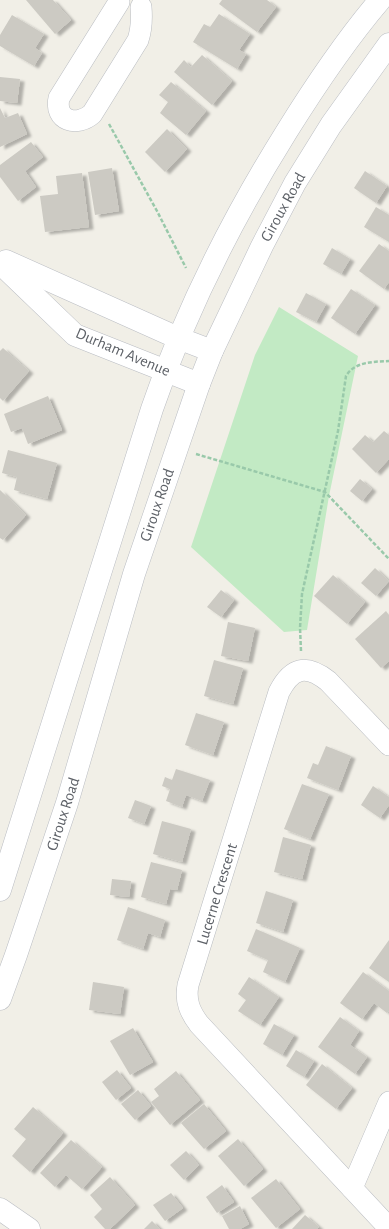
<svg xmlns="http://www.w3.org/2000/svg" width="389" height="1229" viewBox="0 0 389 1229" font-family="'Alegreya Sans',sans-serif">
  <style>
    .green { fill: #c2eac4 }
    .building { fill: #cccac3; filter: url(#shadow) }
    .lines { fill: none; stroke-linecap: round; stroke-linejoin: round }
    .street-casing { stroke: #b9bcc1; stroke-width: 22 }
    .secondary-casing { stroke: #babdc3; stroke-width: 23 }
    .path { stroke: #99c9aa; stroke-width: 2.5; stroke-dasharray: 4 2; stroke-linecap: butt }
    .street { stroke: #fff; stroke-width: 21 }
    .secondary { stroke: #fff; stroke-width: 22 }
    .labels { text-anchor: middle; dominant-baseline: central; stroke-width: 3; stroke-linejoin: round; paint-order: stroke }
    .street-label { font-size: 16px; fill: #5e6268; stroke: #fff }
  </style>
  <defs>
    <filter id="shadow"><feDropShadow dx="4.5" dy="2.5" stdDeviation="1" flood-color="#0004"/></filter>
  </defs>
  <rect width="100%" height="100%" fill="#f1efe7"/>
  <!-- green -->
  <path class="green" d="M279 307 358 356 329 496 307 630 284 632 191 547 255 355Z"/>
  <!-- building -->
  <g class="building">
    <path d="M26 0H53L71 20 55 34Z"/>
    <path d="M222 0H267L276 7 257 32 219 4Z"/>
    <path d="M219 14 250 34 239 50 246 54 237 69 193 42 204 24 210 27Z"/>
    <path d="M12 15 44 34 35 48 42 53 34 66 0 46V35Z"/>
    <path d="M202 55 232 81 212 105 174 72 184 60 191 67Z"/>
    <path d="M0 77 20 79 17 103 0 101Z"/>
    <path d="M171 82 206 111 186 135 160 113 168 102 159 95Z"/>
    <path d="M0 108 5 118 18 113 27 134 0 147Z"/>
    <path d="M167 129 187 149 165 172 145 152Z"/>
    <path d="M31 142 43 157 25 171 36 187 18 201 0 177V165Z"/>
    <path d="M112 168 119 211 95 215 88 172Z"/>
    <path d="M365 171 387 186 376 203 354 188Z"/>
    <path d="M82 173 89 227 45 232 40 196 58 194 56 176Z"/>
    <path d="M376 207 389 215V242L364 227Z"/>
    <path d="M379 244 389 251V282L384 289 359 271Z"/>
    <path d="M332 248 350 259 341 274 323 264Z"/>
    <path d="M351 289 375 305 355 334 331 318Z"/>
    <path d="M306 293 326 304 316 322 296 312Z"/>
    <path d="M3 348 29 371 3 401 0 398V351Z"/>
    <path d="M48 396 62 430 28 444 22 428 11 432 4 414Z"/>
    <path d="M384 431 389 435V459L376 473 352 449 365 435 373 442Z"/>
    <path d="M8 450 57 463 47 499 14 490 17 477 2 473Z"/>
    <path d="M360 479 372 489 362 501 350 491Z"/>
    <path d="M0 490 26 515 3 540 0 538Z"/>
    <path d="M375 568 389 581 376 596 361 583Z"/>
    <path d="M333 575 365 602 347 624 314 596Z"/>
    <path d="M221 590 234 600 221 617 207 607Z"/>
    <path d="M386 611 389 615V661L381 668 355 639Z"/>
    <path d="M228 622 255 628 248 661 221 656Z"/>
    <path d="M214 660 243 668 233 704 204 696Z"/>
    <path d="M196 713 224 722 213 755 185 745Z"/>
    <path d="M326 746 351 756 338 790 307 778 313 763 318 765Z"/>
    <path d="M176 769 210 780 202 801 186 795 182 807 166 801 170 789 162 786 165 777 172 780Z"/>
    <path d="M302 784 329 794 310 839 284 829Z"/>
    <path d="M373 786 389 797V805L380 818 361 805Z"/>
    <path d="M135 800 151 806 144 824 128 818Z"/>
    <path d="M162 821 191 829 182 862 153 854Z"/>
    <path d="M283 837 311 845 302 879 274 872Z"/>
    <path d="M151 862 182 870 177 890 170 889 166 904 141 897Z"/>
    <path d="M112 879 131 881 129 897 110 895Z"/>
    <path d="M266 891 293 900 283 932 256 923Z"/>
    <path d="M128 907 165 920 160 937 148 933 143 949 117 940Z"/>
    <path d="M256 929 300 948 285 982 263 972 268 960 247 951Z"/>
    <path d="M389 940V982L369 968Z"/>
    <path d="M363 972 389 991V1011L387 1013 374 1003 362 1019 340 1003Z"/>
    <path d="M249 977 279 997 260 1025 238 1011 246 1000 238 994Z"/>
    <path d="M93 982 124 987 120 1014 89 1010Z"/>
    <path d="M340 1017 359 1031 350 1045 367 1057 355 1074 318 1047Z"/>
    <path d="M274 1024 294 1035 282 1055 263 1044Z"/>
    <path d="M133 1028 153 1062 130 1075 110 1041Z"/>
    <path d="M296 1050 314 1061 304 1077 286 1066Z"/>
    <path d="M322 1064 352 1088 336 1109 306 1085Z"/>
    <path d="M117 1070 131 1088 116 1100 102 1082Z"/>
    <path d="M176 1071 200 1100 170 1125 151 1102 159 1096 154 1089Z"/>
    <path d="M138 1090 151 1106 135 1120 121 1104Z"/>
    <path d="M204 1104 226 1131 204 1149 181 1123Z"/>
    <path d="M33 1107 63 1133 30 1172 12 1156 26 1139 14 1129Z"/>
    <path d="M238 1139 263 1169 244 1186 218 1156Z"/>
    <path d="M71 1140 102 1167 82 1189 66 1175 55 1187 40 1173Z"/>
    <path d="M186 1151 199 1165 184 1180 170 1165Z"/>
    <path d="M110 1177 135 1205 110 1229H105L94 1217 102 1209 90 1195Z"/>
    <path d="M276 1179 300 1209 276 1228 251 1198Z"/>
    <path d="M222 1185 234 1202 217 1213 206 1197Z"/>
    <path d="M171 1193 183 1208 165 1221 153 1205Z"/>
    <path d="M240 1206 249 1224 240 1229H229L222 1216Z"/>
    <path d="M305 1215 319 1227 317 1229H292Z"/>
    <path d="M152 1221 160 1229H144Z"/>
  </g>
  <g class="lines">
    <!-- street casing -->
    <g class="street-casing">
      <g id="street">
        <path d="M119 2 59 98C54 121 77 127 92 114L138 40C142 28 142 19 141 7"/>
        <path d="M389 745 328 681C306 664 292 667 279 692L188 985C185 1001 190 1012 199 1024L389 1228"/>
        <path d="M352 1188 389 1102"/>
      </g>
    </g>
    <!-- secondary casing -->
    <g class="secondary-casing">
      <g id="secondary">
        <path d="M6 261 178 338 212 351"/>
        <path d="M0 263 75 335 199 384"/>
        <path d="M0 890 152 409C185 312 232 219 287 131 315 86 345 41 380 0"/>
        <path d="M0 999 16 955 67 803 134 574 199 384 212 351 262 246 295 183 331 125 389 44"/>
        <path d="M0 1209 29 1229"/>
      </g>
    </g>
    <!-- path -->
    <g class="path">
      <path d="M109 124 157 211 186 268"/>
      <path d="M196 454 325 492 389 559"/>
      <path d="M301 651 300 628 302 594 338 431 346 376C355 361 374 362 389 361"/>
    </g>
    <!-- street -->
    <use href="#street" class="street"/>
    <!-- secondary -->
    <use href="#secondary" class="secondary"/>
  </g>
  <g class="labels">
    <!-- street labels -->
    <g class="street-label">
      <text transform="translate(283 207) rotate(-61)">Giroux Road</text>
      <text transform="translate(123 352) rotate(23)">Durham Avenue</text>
      <text transform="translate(157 505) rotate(-71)">Giroux Road</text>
      <text transform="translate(63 814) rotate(-72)">Giroux Road</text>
      <text transform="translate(217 894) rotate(-73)">Lucerne Crescent</text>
    </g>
  </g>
</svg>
